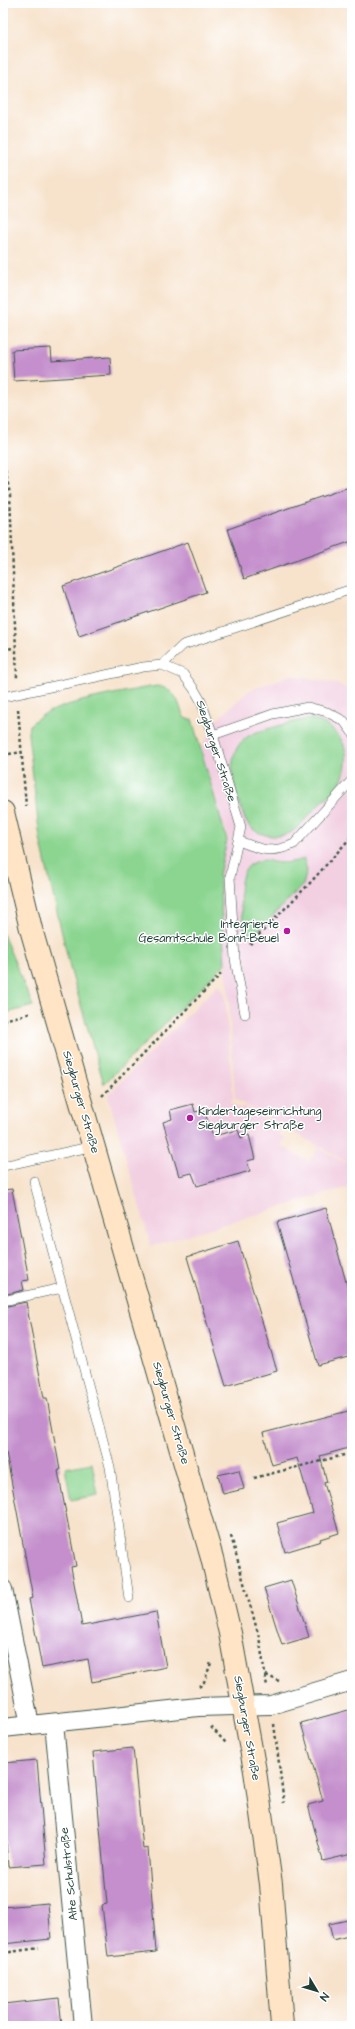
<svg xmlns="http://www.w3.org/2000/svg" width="355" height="2029" viewBox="0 0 355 2029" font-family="'Architects Daughter',sans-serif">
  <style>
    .built { fill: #f2cfe1 }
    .green { fill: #8cd591; stroke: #568962 }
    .building { fill: #c48fcc }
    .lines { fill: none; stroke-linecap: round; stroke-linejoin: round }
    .lane-casing { stroke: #3f564b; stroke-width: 10 }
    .street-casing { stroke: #3f564b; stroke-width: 20 }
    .secondary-casing { stroke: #3f564b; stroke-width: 24 }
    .path { stroke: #3f564b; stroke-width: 2.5; stroke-dasharray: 3 3; stroke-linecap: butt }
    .lane { stroke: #fff; stroke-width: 9 }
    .street { stroke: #fff; stroke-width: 18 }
    .secondary { stroke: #ffe4c6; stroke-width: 22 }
    .poi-dot { fill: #b5179e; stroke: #fff; stroke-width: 1.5 }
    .labels { text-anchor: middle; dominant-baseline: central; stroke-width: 3; stroke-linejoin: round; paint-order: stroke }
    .street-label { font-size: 12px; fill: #1f3d34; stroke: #fff }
    .poi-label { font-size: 12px; fill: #1f3d34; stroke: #fff; text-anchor: end }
  </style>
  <rect width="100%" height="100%" fill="#fff"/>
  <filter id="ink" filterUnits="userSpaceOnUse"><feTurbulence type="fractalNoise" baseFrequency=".025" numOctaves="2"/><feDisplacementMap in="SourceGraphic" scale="8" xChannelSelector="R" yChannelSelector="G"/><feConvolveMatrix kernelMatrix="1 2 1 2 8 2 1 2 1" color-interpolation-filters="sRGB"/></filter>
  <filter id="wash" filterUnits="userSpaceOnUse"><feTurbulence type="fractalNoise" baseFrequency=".012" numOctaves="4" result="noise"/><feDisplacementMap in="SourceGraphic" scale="16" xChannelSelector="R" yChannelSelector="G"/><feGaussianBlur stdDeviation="0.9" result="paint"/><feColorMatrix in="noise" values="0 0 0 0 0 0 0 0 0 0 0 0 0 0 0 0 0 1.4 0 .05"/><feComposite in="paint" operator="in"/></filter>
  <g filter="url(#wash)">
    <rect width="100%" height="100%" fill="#f7e2cb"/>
    <!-- built -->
    <g class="built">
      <path d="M291 675 338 684 352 692V1165L235 1099 228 987 216 875 228 839 201 749 216 721 248 691Z"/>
      <path d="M219 984 225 994 233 1098 230 1102 241 1109 243 1106 280 1127 279 1134 285 1138 281 1146 309 1162 318 1148 348 1164 352 1186 151 1246 108 1095Z"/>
    </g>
    <!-- green -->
    <g class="green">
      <path d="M159 686C178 692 177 701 184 717L187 719H192L227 840 219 875 225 964 104 1084 70 968 40 839 28 734C28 730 29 726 32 723 50 703 121 693 149 687Z"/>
      <path d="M312 719C341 727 355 752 341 781 334 792 323 800 314 810 307 817 299 828 290 833 275 840 250 835 244 817 235 791 219 749 254 733 259 731 265 730 271 728 285 724 298 720 312 719Z"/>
      <path d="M304 859 307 871 303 885 255 934 245 933C242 909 229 863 264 860 267 860 270 861 273 862 283 864 295 862 304 859Z"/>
      <path d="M3 934 33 1006 3 1014Z"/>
      <path d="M92 1463 98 1495 71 1500 65 1468Z"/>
    </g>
    <g id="blocks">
      <!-- building -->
      <g class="building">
        <path d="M51 348 52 361 110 357 111 375 14 381 12 350Z"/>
        <path d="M352 486V541L244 579 228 529Z"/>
        <path d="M188 542 206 592 79 636 63 586Z"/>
        <path d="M193 1104 195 1112 204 1110 213 1136 238 1130 241 1138 249 1135 255 1159 247 1161 250 1171 197 1186 192 1173 179 1176 163 1122 172 1119 170 1110Z"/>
        <path d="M12 1189 29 1280 22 1281 24 1290 3 1295V1190Z"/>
        <path d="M326 1208 352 1304V1356L318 1365 277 1222Z"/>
        <path d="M238 1241 277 1371 226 1386 187 1257Z"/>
        <path d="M26 1302 44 1398H47L60 1470 58 1471 76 1566 71 1567 82 1626 156 1612 166 1667 92 1682 88 1659 42 1668 29 1599 33 1598 3 1436V1307Z"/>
        <path d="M352 1410V1447L320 1456 327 1482 324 1483 339 1533 320 1539 321 1541 285 1552 277 1523 313 1513 297 1458 272 1465 263 1433Z"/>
        <path d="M239 1470 244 1489 223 1494 218 1475Z"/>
        <path d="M291 1580 309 1637 282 1645 264 1588Z"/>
        <path d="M352 1709V1854L323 1861 308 1805 323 1801 301 1723Z"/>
        <path d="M133 1748 143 1849 148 1848 156 1952 108 1957 102 1905 107 1904 93 1752Z"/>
        <path d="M37 1760 46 1864 8 1867 3 1803V1763Z"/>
        <path d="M48 1903 51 1939 3 1944V1907Z"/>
        <path d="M352 1919V1935L333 1940 329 1924Z"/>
        <path d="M59 1998 62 2026H3V2004Z"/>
      </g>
    </g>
  </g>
  <g filter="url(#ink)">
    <use href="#blocks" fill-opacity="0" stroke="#3f564b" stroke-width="1"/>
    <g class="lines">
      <!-- lane casing -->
      <g class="lane-casing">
        <g id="lane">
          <path d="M162 665 183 645 352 589"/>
          <path d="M3 697 143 667 162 665 183 674 194 689 201 701 213 735 241 827 230 877 235 959 245 1014"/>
          <path d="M213 735 273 714 308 707 327 712 344 721 352 732"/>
          <path d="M239 841C261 850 272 854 294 844L352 780"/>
          <path d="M3 1166 94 1146"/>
          <path d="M34 1181 110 1467 129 1598"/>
          <path d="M3 1301 62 1288"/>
        </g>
      </g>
      <!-- street casing -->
      <g class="street-casing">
        <g id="street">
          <path d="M3 1589 30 1725"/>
          <path d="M54 1723 83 2026"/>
          <path d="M3 1728 198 1707 271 1705 352 1681"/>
        </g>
      </g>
      <!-- secondary casing -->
      <g class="secondary-casing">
        <path id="secondary" d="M3 812 31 929 212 1558 230 1633 255 1771 271 1884 282 2026"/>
      </g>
      <!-- path -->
      <g class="path">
        <path d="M3 459 10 494 17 678"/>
        <path d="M3 649 16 648"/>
        <path d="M18 709 26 806"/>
        <path d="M3 755 22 752"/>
        <path d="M250 944 310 883 352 836"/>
        <path d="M3 1020 32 1013"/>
        <path d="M102 1096 222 973"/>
        <path d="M254 1478 352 1453"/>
        <path d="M231 1536 259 1637 267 1686"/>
        <path d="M266 1675 279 1681"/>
        <path d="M199 1687 204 1682 211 1663"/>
        <path d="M274 1724 284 1803"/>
        <path d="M211 1727 226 1743"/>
        <path d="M3 1953 39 1948"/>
      </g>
      <!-- lane -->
      <use href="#lane" class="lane"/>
      <!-- street -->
      <use href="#street" class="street"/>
      <!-- secondary -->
      <use href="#secondary" class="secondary"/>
    </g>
  </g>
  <!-- markers -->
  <g class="poi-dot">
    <circle cx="287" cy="931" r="4"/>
    <circle cx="190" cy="1118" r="4"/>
  </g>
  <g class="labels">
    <!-- street labels -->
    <g class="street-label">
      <text transform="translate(216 751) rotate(72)">Siegburger Straße</text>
      <text transform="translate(81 1102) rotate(74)">Siegburger Straße</text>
      <text transform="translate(171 1413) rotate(74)">Siegburger Straße</text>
      <text transform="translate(247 1728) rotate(80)">Siegburger Straße</text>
      <text transform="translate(69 1874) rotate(-96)">Alte Schulstraße</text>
    </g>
    <!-- poi labels -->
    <g class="poi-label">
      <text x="279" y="924">Integrierte<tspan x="279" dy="14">Gesamtschule Bonn-Beuel</tspan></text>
      <text x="198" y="1111" text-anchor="start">Kindertageseinrichtung<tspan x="198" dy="14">Siegburger Straße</tspan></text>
    </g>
  </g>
  <!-- margin -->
  <rect width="355" height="2029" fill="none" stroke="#fff" stroke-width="16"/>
  <!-- north arrow -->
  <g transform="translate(317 1991) rotate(128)" stroke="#ffffff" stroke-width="3" paint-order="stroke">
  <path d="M0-3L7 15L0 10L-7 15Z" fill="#1f3d34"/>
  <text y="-6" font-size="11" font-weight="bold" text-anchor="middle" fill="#1f3d34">N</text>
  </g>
</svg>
